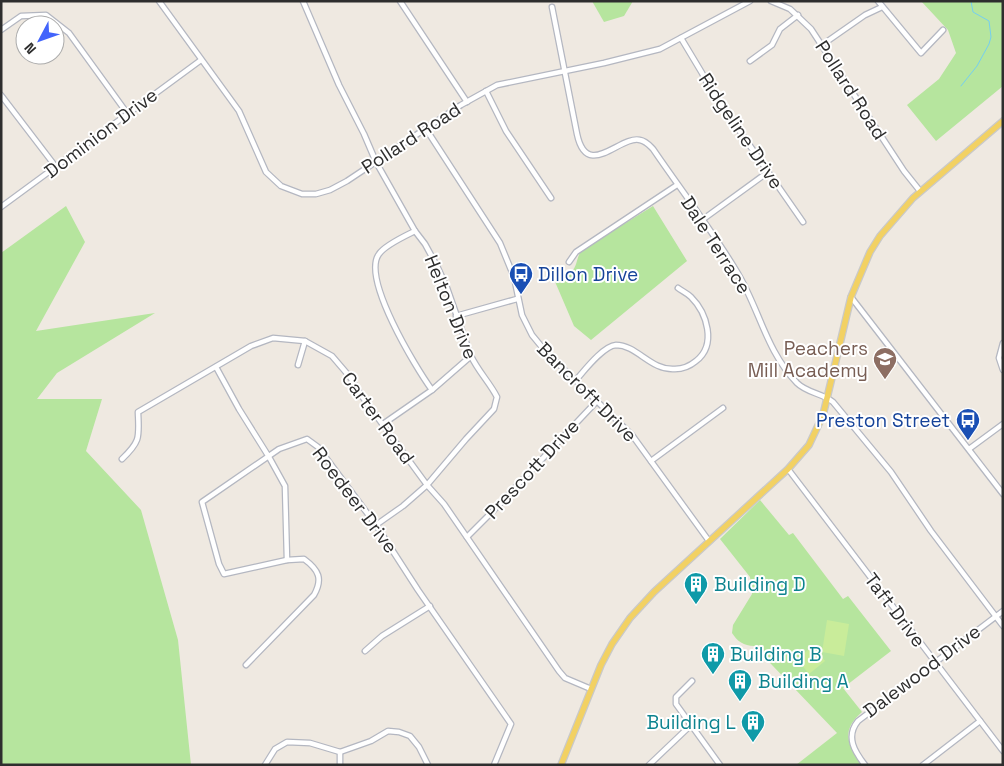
<svg xmlns="http://www.w3.org/2000/svg" width="1004" height="766" viewBox="0 0 1004 766" font-family="'Space Grotesk',sans-serif">
  <style>
    .green { fill: #b6e59e }
    .pitch { fill: #c9ec9a }
    .lines { fill: none; stroke-linecap: round; stroke-linejoin: round }
    .stream { stroke: #75cff0; stroke-width: 1 }
    .minor-casing { stroke: #b4b7c1; stroke-width: 7 }
    .major-casing { stroke: #c9c9c9; stroke-width: 8 }
    .minor { stroke: #fff; stroke-width: 4.5 }
    .major { stroke: #f2d163; stroke-width: 5.5 }
    .labels { text-anchor: middle; dominant-baseline: central; stroke-width: 4; stroke-linejoin: round; paint-order: stroke }
    .street-label { font-size: 19px; fill: #2e2e2e; stroke: #fff }
    .transit-label { font-size: 19px; fill: #164399; stroke: #fff; text-anchor: start }
    .education-label { font-size: 19px; fill: #785e54; stroke: #fff; text-anchor: end }
    .culture-label { font-size: 19px; fill: #0d838f; stroke: #fff; text-anchor: start }
  </style>
  <rect width="100%" height="100%" fill="#efe9e1"/>
  <!-- green -->
  <g class="green">
    <path d="M592 1H633L624 16 604 22Z"/>
    <path d="M921 1H1003V86L936 141 907 105 939 79 956 53 948 30Z"/>
    <path d="M66 206 85 242 36 331 155 313 57 373 37 399H102L86 451 141 510 178 640 191 765H1V253Z"/>
    <path d="M653 206 687 261 591 340 574 326 550 270 561 266 566 272H571C578 266 576 257 582 250Z"/>
    <path d="M760 500 789 535 793 533 843 599 848 596 891 651 843 688 862 712C840 731 848 745 862 765H796L837 733 754 646C744 646 737 641 732 633L733 625 752 594 750 577 720 539Z"/>
  </g>
  <!-- pitch -->
  <g class="pitch">
    <path d="M827 620 849 624 844 656 822 652Z"/>
    <path d="M813 646 825 661 809 674 797 659Z"/>
  </g>
  <g class="lines">
    <!-- stream -->
    <path class="stream" d="M961 86 977 66 989 44 991 37 989 21 973 12 971 1"/>
    <!-- minor casing -->
    <g class="minor-casing">
      <g id="minor">
        <path d="M159 1 239 111 266 172 281 186 302 194H316L330 190 347 181 461 105 497 85 604 63 660 49 750 1"/>
        <path d="M303 1 339 85 364 134 376 162 415 231 425 244 437 266 447 288 471 356C478 371 490 383 497 397L494 409 466 439 427 485 403 506 376 525"/>
        <path d="M400 1 467 102"/>
        <path d="M771 1 790 9 811 29 904 171 920 191"/>
        <path d="M878 1 921 53 943 30"/>
        <path d="M552 7 577 134C587 181 620 135 640 140 646 141 649 145 653 149 681 190 712 230 737 272 759 308 766 351 797 383 807 393 822 393 833 402L891 472 931 531 1003 626"/>
        <path d="M1 30 21 16 46 15 69 33 127 113"/>
        <path d="M681 38 702 73 709 87 803 222"/>
        <path d="M822 45 865 15 882 7"/>
        <path d="M750 61 772 45 780 29 798 15"/>
        <path d="M486 91 506 131 551 198"/>
        <path d="M1 95 56 167"/>
        <path d="M426 129 500 243 514 277 522 315 532 335 546 352 632 435 709 541"/>
        <path d="M1 207 201 60"/>
        <path d="M702 220 768 172"/>
        <path d="M415 231C405 236 385 245 379 254 361 278 416 368 432 390"/>
        <path d="M569 262 576 252 677 185"/>
        <path d="M851 297 1003 494"/>
        <path d="M456 316 517 299"/>
        <path d="M1003 343 999 358 1003 370"/>
        <path d="M298 365 305 341"/>
        <path d="M216 367 239 409 269 457 285 486 287 560"/>
        <path d="M576 380C584 371 603 346 616 345 637 345 651 371 675 369 683 369 690 366 696 361 717 345 707 313 691 297 687 293 682 291 678 288"/>
        <path d="M383 424 432 390 471 356"/>
        <path d="M969 449 1003 424"/>
        <path d="M122 459C141 441 139 437 138 412L251 346 273 338 305 341 332 356 350 377 361 395 427 485 444 504 559 671 565 678 591 689"/>
        <path d="M651 461 723 408"/>
        <path d="M788 469 1003 751"/>
        <path d="M467 537 492 512 597 401"/>
        <path d="M365 651 382 636 430 606"/>
        <path d="M246 665 314 595C323 579 319 570 304 559L287 560 224 574 219 564 202 502 279 449 307 439 318 447 376 525 418 590 511 724 494 765"/>
        <path d="M692 681 676 697V704L720 765"/>
        <path d="M265 765 275 749 287 742 310 743 340 752 371 741 388 731 399 732 410 736 419 747 428 765"/>
        <path d="M340 765V752"/>
        <path d="M649 765 691 725"/>
        <path d="M865 765C855 752 845 737 858 721L1003 611"/>
        <path d="M923 765 980 721"/>
      </g>
    </g>
    <!-- major casing -->
    <g class="major-casing">
      <path id="major" d="M561 765 601 665 612 644 630 618 654 592 788 469 809 445 823 415 851 297 870 252 880 236 913 198 1003 121"/>
    </g>
    <!-- minor -->
    <use href="#minor" class="minor"/>
    <!-- major -->
    <use href="#major" class="major"/>
  </g>
  <!-- icons -->
  <defs>
    <g id="bus-pin" transform="scale(1.25)"><path d="M0 17L-7.5 6A9.5 9.5 0 1 1 7.5 6Z" fill="#1a4fb4" stroke="#fff"/><path d="M-5-6H5V4H4V6H2V4H-2V6H-4V4H-5ZM-3.5-4V0h7V-4ZM-3.5 1.2v1.5H-2V1.2ZM2 1.2v1.5H3.5V1.2Z" fill="#fff"/></g>
    <g id="school-pin" transform="scale(1.25)"><path d="M0 17L-7.5 6A9.5 9.5 0 1 1 7.5 6Z" fill="#8d6e63" stroke="#fff"/><path d="M0-5L7-2L0 1L-7-2ZM-4 1L0 2.5L4 1V4Q0 6-4 4Z" fill="#fff"/></g>
    <g id="building-pin" transform="scale(1.25)"><path d="M0 17L-7.5 6A9.5 9.5 0 1 1 7.5 6Z" fill="#0f9aa8" stroke="#fff"/><path d="M-4-6H4V6H1V3H-1V6H-4ZM-2.5-4.3h1.7v1.8h-1.7ZM.8-4.3h1.7v1.8H.8ZM-2.5-1h1.7V.8h-1.7ZM.8-1h1.7V.8H.8Z" fill="#fff"/></g>
  </defs>
  <g fill-rule="evenodd">
    <use href="#bus-pin" x="521" y="274"/>
    <use href="#school-pin" x="885" y="359"/>
    <use href="#bus-pin" x="968" y="420"/>
    <use href="#building-pin" x="696" y="584"/>
    <use href="#building-pin" x="713" y="654"/>
    <use href="#building-pin" x="740" y="681"/>
    <use href="#building-pin" x="753" y="722"/>
  </g>
  <g class="labels">
    <!-- street labels -->
    <g class="street-label">
      <text transform="translate(851 90) rotate(57)">Pollard Road</text>
      <text transform="translate(741 131) rotate(56)">Ridgeline Drive</text>
      <text transform="translate(101 133) rotate(-37)">Dominion Drive</text>
      <text transform="translate(411 138) rotate(-33)">Pollard Road</text>
      <text transform="translate(716 245) rotate(57)">Dale Terrace</text>
      <text transform="translate(451 307) rotate(68)">Helton Drive</text>
      <text transform="translate(587 392) rotate(45)">Bancroft Drive</text>
      <text transform="translate(378 418) rotate(54)">Carter Road</text>
      <text transform="translate(532 469) rotate(-47)">Prescott Drive</text>
      <text transform="translate(355 500) rotate(53)">Roedeer Drive</text>
      <text transform="translate(895 610) rotate(53)">Taft Drive</text>
      <text transform="translate(922 671) rotate(-37)">Dalewood Drive</text>
    </g>
    <!-- transit labels -->
    <g class="transit-label">
      <text x="538" y="274">Dillon Drive</text>
      <text x="950" y="420" text-anchor="end">Preston Street</text>
    </g>
    <!-- education labels -->
    <g class="education-label">
      <text x="868" y="348">Peachers<tspan x="868" dy="22">Mill Academy</tspan></text>
    </g>
    <!-- culture labels -->
    <g class="culture-label">
      <text x="714" y="584">Building D</text>
      <text x="730" y="654">Building B</text>
      <text x="758" y="681">Building A</text>
      <text x="736" y="722" text-anchor="end">Building L</text>
    </g>
  </g>
  <!-- border -->
  <rect width="1004" height="766" fill="none" stroke="#2e2e2e" stroke-width="5"/>
  <!-- north arrow -->
  <g transform="translate(40 40) rotate(229)"><circle r="24" fill="#ffffff" stroke="#ababab"/>
  <path d="M0-4L9 19L0 12L-9 19Z" fill="#4264fb"/>
  <text y="-8" font-size="14" font-weight="bold" text-anchor="middle" fill="#2e2e2e">N</text>
  </g>
</svg>
